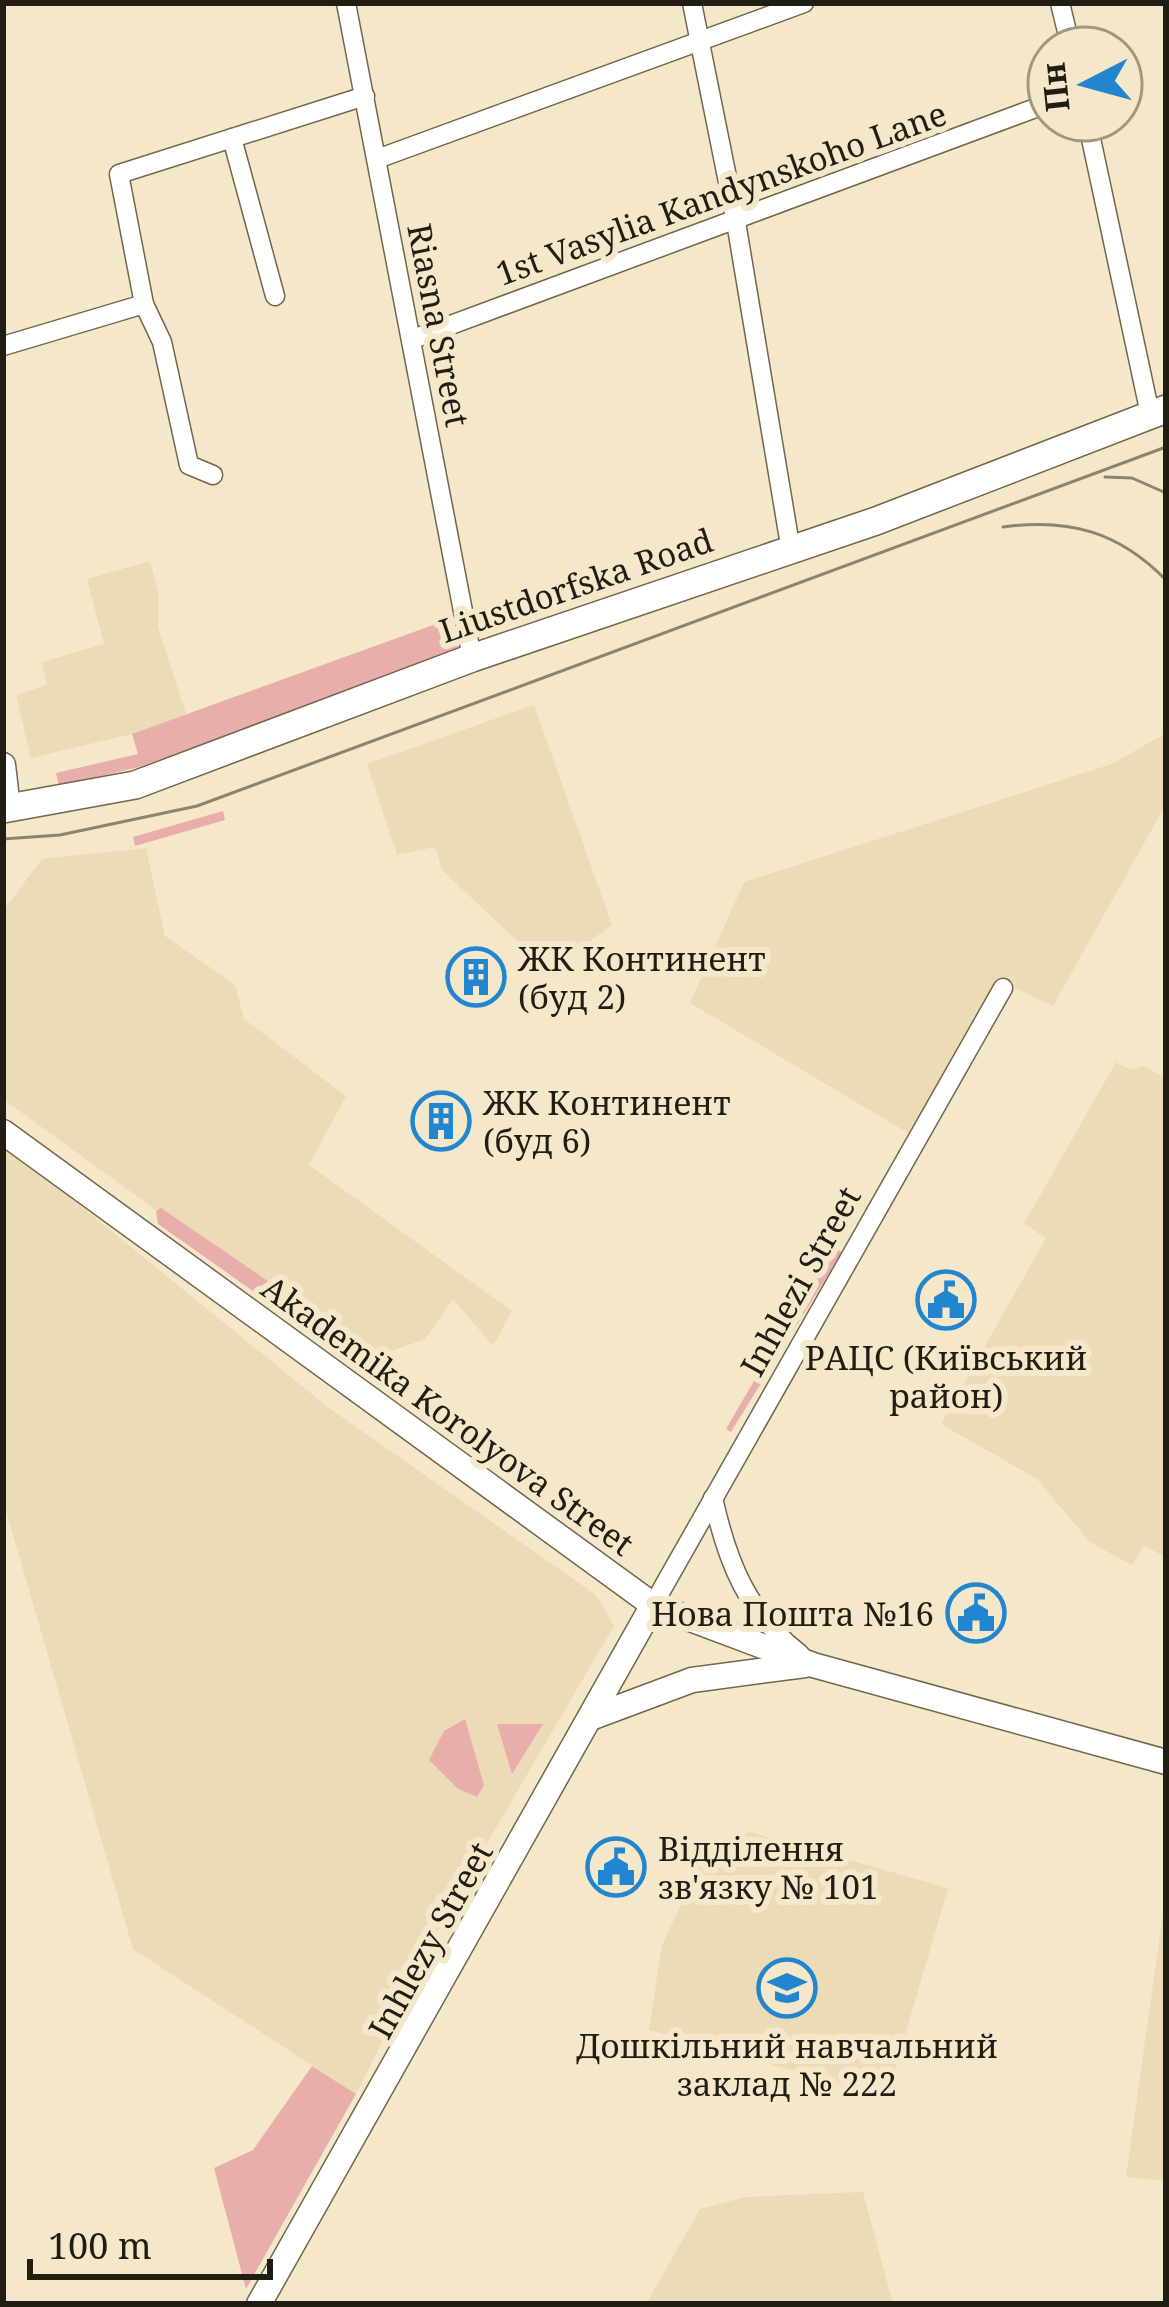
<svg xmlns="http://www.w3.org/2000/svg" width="1169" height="2307" viewBox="0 0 1169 2307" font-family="'Noto Serif',serif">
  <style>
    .built { fill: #ecdbb7 }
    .green { fill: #e8aeab }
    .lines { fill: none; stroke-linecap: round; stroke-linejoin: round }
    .minor-casing { stroke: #72664b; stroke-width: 21 }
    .secondary-casing { stroke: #72664b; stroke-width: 27 }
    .primary-casing { stroke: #72664b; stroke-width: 30 }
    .minor { stroke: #fff; stroke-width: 18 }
    .secondary { stroke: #fff; stroke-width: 24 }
    .primary { stroke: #fff; stroke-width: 27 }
    .tram { stroke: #8d836f; stroke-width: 3 }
    .labels { text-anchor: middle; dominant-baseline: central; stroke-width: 12; stroke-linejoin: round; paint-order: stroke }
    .street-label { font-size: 33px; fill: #221d12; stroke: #f5e7c9 }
    .poi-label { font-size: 33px; fill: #221d12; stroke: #f5e7c9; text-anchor: start }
  </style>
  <rect width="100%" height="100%" fill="#f5e7c9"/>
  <!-- built -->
  <g class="built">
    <path d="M150 561 159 595 158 627 186 714 132 734 31 758 16 695 47 685 42 662 104 644 87 579Z"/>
    <path d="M534 705 612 925 549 971 442 870 435 847 397 855 367 764Z"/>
    <path d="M1166 733V804L1053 1006 1004 982 913 1136 690 1003 744 882 1112 764Z"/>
    <path d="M146 848 165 936 235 985 244 1019 346 1096 309 1165 512 1311 493 1346 453 1299 425 1339 392 1351 371 1366 3 1099V911L42 859Z"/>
    <path d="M1116 1062 1130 1070 1144 1066 1166 1078V1557L1144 1546 1132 1565 1090 1542 1037 1479 941 1424 1046 1238 1024 1224Z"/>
    <path d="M3 1143 329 1408 596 1595 614 1626 453 1901 356 2094 133 1949 3 1500Z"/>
    <path d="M751 1832 948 1888 887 2097 649 2030 662 1945 709 1846Z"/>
    <path d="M1166 1892V2181L1126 2177Z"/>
    <path d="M863 2192 893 2304H646L700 2209 745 2197Z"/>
  </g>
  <!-- green -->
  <g class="green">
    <path d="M447 620 461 655 139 767 59 786 56 773 138 754 132 734Z"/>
    <path d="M223 811 225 820 135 846 133 837Z"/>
    <path d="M161 1208 303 1305 304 1318 294 1320 158 1224 156 1211Z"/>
    <path d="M832 1247 842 1252 731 1432 726 1429Z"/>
    <path d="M465 1719 484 1785 477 1797 457 1788 429 1760 444 1731Z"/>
    <path d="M497 1724H543L512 1774Z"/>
    <path d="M312 2066 356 2094 246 2289 214 2168 253 2150Z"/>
  </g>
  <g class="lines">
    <!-- minor casing -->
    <g class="minor-casing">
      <g id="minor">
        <path d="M346 3 472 658"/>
        <path d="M692 3 736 222 791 551"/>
        <path d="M1060 3 1071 48"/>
        <path d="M1087 120 1150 414"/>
        <path d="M232 138 275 296"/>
        <path d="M377 159 804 3"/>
        <path d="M144 304 162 342 189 465 213 475"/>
        <path d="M413 339 1049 103"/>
        <path d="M3 346 144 304 119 174 365 96"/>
        <path d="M713 1498C727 1561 747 1613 800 1654"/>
        <path d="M653 1605 1003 988"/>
      </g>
    </g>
    <!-- secondary casing -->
    <g class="secondary-casing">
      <g id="secondary">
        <path d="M3 765 8 808"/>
        <path d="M3 1132 653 1605 813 1665 1166 1762"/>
        <path d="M593 1717 692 1680 805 1665"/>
        <path d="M259 2304 653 1605"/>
      </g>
    </g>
    <!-- primary casing -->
    <g class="primary-casing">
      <path id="primary" d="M3 809 135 785 472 658 876 521 1166 409"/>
    </g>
    <!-- minor -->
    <use href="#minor" class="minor"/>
    <!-- secondary -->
    <use href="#secondary" class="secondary"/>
    <!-- primary -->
    <use href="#primary" class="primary"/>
    <!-- tram -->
    <g class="tram">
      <path d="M1105 477 1132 478 1166 493"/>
      <path d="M1003 527C1070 518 1119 532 1166 580"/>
      <path d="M3 839 60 835 197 806 1166 447"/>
    </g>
  </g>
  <!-- icons -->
  <defs>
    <g id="building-ring" transform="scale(3)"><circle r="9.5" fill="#f5e7c9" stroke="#2185d0" stroke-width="1.5"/><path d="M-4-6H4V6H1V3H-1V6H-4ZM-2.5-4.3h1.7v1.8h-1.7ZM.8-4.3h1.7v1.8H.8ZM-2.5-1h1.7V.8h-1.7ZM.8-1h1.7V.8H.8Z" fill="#2185d0"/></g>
    <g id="civic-ring" transform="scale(3)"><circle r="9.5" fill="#f5e7c9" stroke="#2185d0" stroke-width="1.5"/><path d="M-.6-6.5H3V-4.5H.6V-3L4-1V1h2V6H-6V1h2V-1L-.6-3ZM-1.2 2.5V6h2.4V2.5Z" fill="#2185d0"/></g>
    <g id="school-ring" transform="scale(3)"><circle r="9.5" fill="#f5e7c9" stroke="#2185d0" stroke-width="1.5"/><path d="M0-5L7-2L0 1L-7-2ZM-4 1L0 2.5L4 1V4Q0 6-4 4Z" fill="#2185d0"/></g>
  </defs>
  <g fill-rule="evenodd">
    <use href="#building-ring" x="476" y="977"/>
    <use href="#building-ring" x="441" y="1121"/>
    <use href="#civic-ring" x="946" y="1300"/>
    <use href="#civic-ring" x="976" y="1613"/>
    <use href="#civic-ring" x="616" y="1867"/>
    <use href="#school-ring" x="787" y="1988"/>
  </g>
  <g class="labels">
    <!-- street labels -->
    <g class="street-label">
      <text transform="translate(721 193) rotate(-20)">1st Vasylia Kandynskoho Lane</text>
      <text transform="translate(439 325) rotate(79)">Riasna Street</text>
      <text transform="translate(576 585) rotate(-19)">Liustdorfska Road</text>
      <text transform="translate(800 1281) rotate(-61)">Inhlezi Street</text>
      <text transform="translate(448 1415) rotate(36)">Akademika Korolyova Street</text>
      <text transform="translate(430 1940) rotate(-61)">Inhlezy Street</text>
    </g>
    <!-- poi labels -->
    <g class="poi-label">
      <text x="518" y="958">ЖК Континент<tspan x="518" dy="38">(буд 2)</tspan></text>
      <text x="483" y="1102">ЖК Континент<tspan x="483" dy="38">(буд 6)</tspan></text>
      <text x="946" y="1357" text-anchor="middle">РАЦС (Київський<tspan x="946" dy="38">район)</tspan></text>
      <text x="934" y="1613" text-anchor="end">Нова Пошта №16</text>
      <text x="658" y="1848">Відділення<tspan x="658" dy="38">зв'язку № 101</tspan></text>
      <text x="787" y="2045" text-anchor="middle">Дошкільний навчальний<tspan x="787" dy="38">заклад № 222</tspan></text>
    </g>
  </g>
  <!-- border -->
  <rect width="1169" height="2307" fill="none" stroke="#221d12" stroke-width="12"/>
  <!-- north arrow -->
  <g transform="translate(1085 84) rotate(264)"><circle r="57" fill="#f5e7c9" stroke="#a19680" stroke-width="3"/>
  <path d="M0-9L21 45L0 30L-21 45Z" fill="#2185d0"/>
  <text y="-18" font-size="33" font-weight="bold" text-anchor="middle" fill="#221d12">Пн</text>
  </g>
  <!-- scale -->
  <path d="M30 2259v18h240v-18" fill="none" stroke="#221d12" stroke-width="6"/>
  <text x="48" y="2259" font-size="36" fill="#221d12" stroke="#f5e7c9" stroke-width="9" paint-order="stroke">100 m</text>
</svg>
